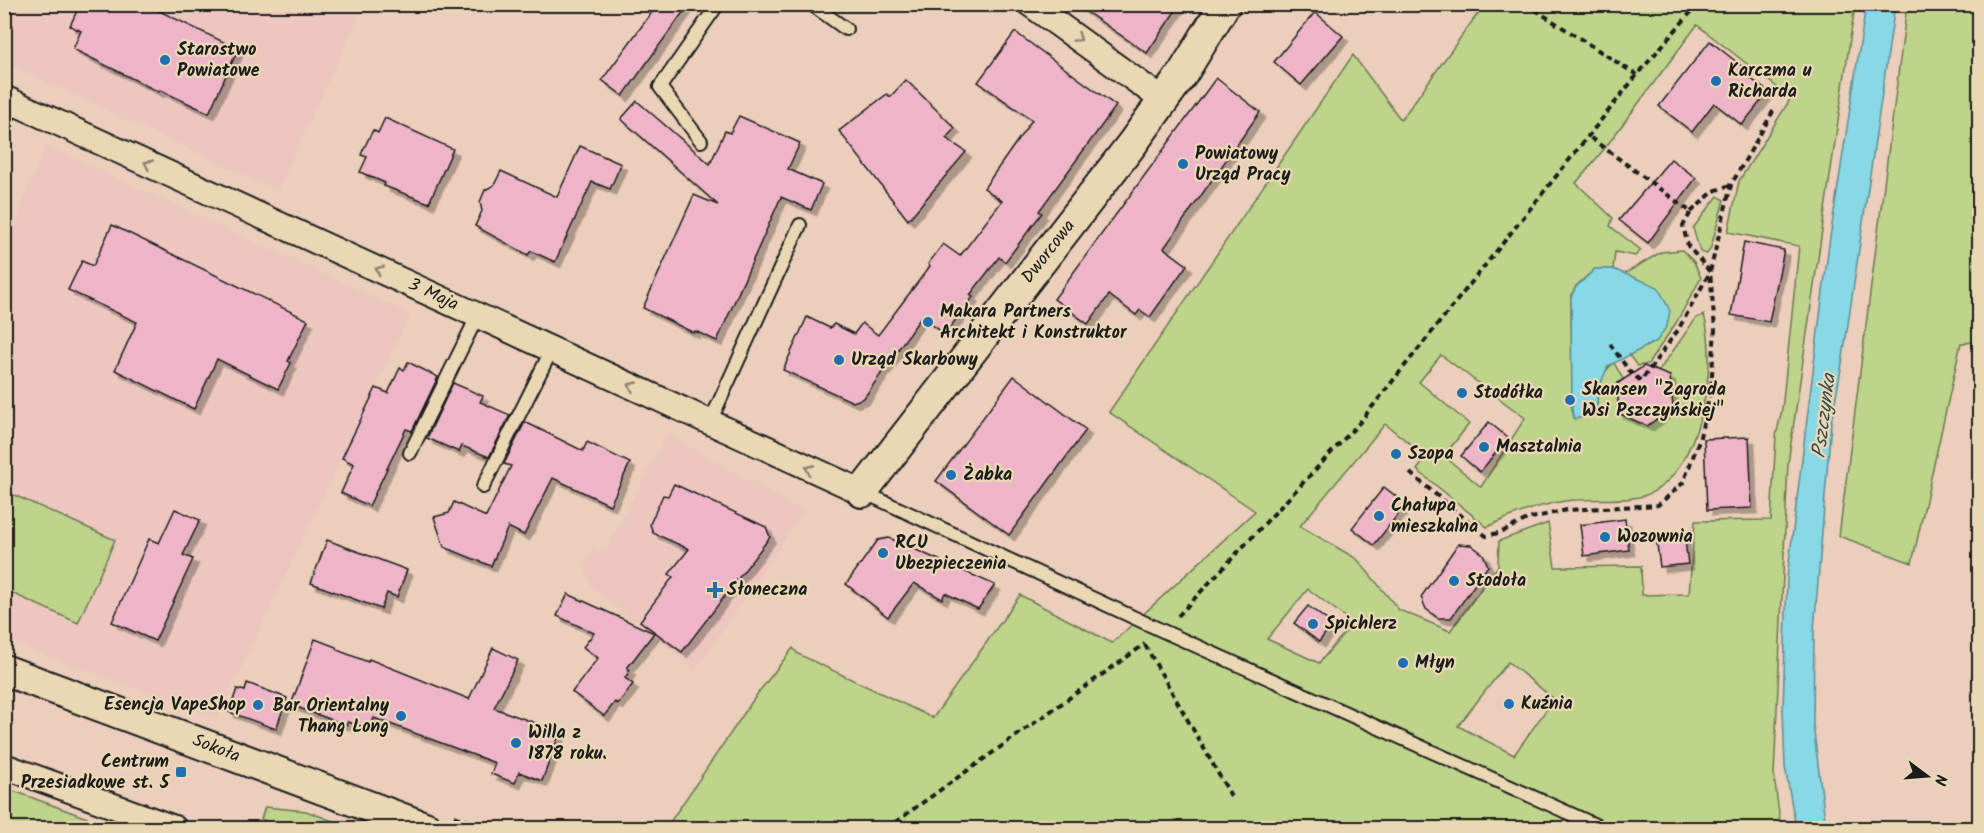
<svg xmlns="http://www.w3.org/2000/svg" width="1984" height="833" viewBox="0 0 1984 833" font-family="Kalam,sans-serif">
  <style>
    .built { fill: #ecc6bf }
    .green { fill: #bdd48a; stroke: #6c7853; stroke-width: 1.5; fill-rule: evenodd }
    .water { fill: #88d8e5; stroke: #5d8d95; stroke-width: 1.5 }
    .building { fill: #eeb5c9; stroke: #1c1c1c; stroke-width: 1.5; filter: url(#shadow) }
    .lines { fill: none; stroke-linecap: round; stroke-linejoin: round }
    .service-casing { stroke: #1c1c1c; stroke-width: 16 }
    .minor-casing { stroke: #1c1c1c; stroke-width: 28 }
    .tertiary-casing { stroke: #1c1c1c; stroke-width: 34 }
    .path { stroke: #1c1c1c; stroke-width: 4; stroke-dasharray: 6 4.5; stroke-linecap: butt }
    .service { stroke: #ead8b5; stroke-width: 12 }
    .minor { stroke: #ead8b5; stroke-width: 24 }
    .tertiary { stroke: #ead8b5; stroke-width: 30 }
    .oneway { stroke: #8d8370 }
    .poi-dot { fill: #1f6fb2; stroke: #ead8b5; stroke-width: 2 }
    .labels { text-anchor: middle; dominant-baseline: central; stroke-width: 4.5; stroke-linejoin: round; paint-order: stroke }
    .poi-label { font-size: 18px; font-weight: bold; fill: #1c1c1c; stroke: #ead8b5; text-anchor: start }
    .street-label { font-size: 18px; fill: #1c1c1c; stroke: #ead8b5 }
    .water-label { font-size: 20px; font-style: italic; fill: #374b4e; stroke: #ead8b5 }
  </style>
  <defs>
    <filter id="shadow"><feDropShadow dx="5.5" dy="5.5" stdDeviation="0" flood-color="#0004"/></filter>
  </defs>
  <rect width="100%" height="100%" fill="#ebcebb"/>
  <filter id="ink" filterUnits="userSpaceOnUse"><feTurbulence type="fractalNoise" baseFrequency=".0167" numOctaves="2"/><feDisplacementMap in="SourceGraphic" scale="12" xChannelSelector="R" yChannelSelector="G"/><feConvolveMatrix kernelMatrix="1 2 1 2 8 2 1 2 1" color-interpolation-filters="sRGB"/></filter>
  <g filter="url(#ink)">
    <!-- built -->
    <g class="built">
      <path d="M5 5H364L277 190 5 62Z"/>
      <path d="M46 146 410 314 217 718 5 640V249Z"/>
      <path d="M667 434 803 512 695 670 592 587 584 566 593 547 605 554Z"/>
    </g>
    <!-- green -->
    <g class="green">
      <path d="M1484 5H1855L1788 463 1774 776 1781 828H666L758 693 793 648 798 654 933 718 1020 595 1112 643 1255 511 1109 412 1353 55 1401 120ZM1697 25 1791 98 1739 181 1728 232 1799 246 1782 410 1776 436 1771 520 1695 521 1689 594 1642 595 1641 566 1555 567 1548 523 1499 541 1498 566 1450 631 1399 610 1357 559 1300 526 1385 424 1427 457 1417 470 1487 527C1512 515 1537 505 1565 501 1587 498 1611 501 1633 498 1673 494 1692 448 1701 415 1709 382 1713 349 1704 315L1696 318 1658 372 1673 407 1647 426 1618 413V383L1623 379 1614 363C1599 372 1597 397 1596 413L1575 419 1572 410 1571 297 1576 286 1595 269H1613L1615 252 1635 256 1641 250 1610 226 1613 218 1576 183 1605 148ZM1441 355 1525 418 1481 487 1444 456 1469 424 1419 382ZM1308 589 1353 623 1319 663 1267 639ZM1508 662 1554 699 1514 755 1458 726Z"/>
      <path d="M1907 5H1980L1979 342 1961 343 1912 563 1839 536Z"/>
      <path d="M1718 196 1724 200 1711 247 1707 254 1700 252 1693 228Z"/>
      <path d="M1682 250 1694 262 1701 278 1676 323 1648 364 1637 366 1629 355 1657 341 1624 274 1661 252Z"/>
      <path d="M5 491 115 540 78 623 5 590Z"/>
      <path d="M4 789 14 791 114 828H5Z"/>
      <path d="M265 807 306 811 352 828H286L261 819Z"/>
    </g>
    <!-- water -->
    <g class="water">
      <path d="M1866 5H1895L1843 358 1831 423 1814 630 1813 724 1826 828H1796L1785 767 1783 710 1787 578 1829 244Z"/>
      <path d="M1595 269H1613L1658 287 1670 311 1667 326 1657 341 1608 366 1598 390 1596 413 1591 416 1574 419 1572 410 1571 297 1576 287Z"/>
    </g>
    <!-- building -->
    <g class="building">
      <path d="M80 4H145L238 49 209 113 160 90 159 92 73 49 81 31 70 26Z"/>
      <path d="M658 4H689L623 96 602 80Z"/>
      <path d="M1075 4H1180L1147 53Z"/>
      <path d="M1315 12 1343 36 1301 85 1274 62Z"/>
      <path d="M1015 32 1116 106 1039 211 1042 213 1005 262 999 257 970 295 973 297 945 334 921 317 864 398 853 402 783 370 807 317 830 328 834 324 854 334 862 323 878 335 930 266 928 264 943 244 960 256 1002 201 984 188 1032 120 978 82Z"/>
      <path d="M1710 41 1743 67 1740 70 1768 92 1742 125 1714 103 1692 132 1659 106Z"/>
      <path d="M1216 78 1260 112 1164 248 1187 265 1150 317 1140 310 1136 315 1109 295 1088 324 1054 299Z"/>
      <path d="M906 80 955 128 946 138 966 152 908 220 839 131 887 94 890 97Z"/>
      <path d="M637 101 710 164 725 131 730 133 739 116 800 143 788 169 822 184 811 210 781 197 717 341 695 331 694 333 643 308 694 195 718 205 621 119Z"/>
      <path d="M385 118 453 149 429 203 384 186 385 183 360 172 367 157 361 155 363 150 373 130 378 133Z"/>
      <path d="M580 146 621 164 610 189 592 182 555 262 531 251 528 255 475 226 482 211 480 202 485 190 494 185 501 171 557 197Z"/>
      <path d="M1671 159 1696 178 1648 243 1619 220Z"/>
      <path d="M112 225 308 320 288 361 291 363 278 389 217 359 194 409 115 370 137 322 68 290 82 261 93 266Z"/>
      <path d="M1744 242 1784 250 1769 322 1731 315Z"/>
      <path d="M408 362 438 377 412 431 406 429 369 506 341 493 354 464 342 458 376 388 388 393 400 368 404 370Z"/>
      <path d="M1644 366 1670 376 1673 407 1647 426 1618 413V383Z"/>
      <path d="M1014 376 1086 430 1009 535 936 481Z"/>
      <path d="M453 383 483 396 480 402 510 415 489 457 462 446 459 452 427 438Z"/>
      <path d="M525 422 583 451 587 442 630 463 610 505 553 478 524 535 508 527 491 566 444 547 434 517 449 513 454 502 486 517 511 466 504 464Z"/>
      <path d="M1489 422 1508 438 1480 472 1461 456Z"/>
      <path d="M1749 437 1752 508 1707 510 1704 439Z"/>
      <path d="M674 484 766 527 770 537 682 652 640 621 673 577 669 574 689 549 653 533 650 524 663 495 668 496Z"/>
      <path d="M1384 487 1406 504 1374 545 1352 528Z"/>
      <path d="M175 509 200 520 183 555 193 559 155 641 112 622 149 539 159 543Z"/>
      <path d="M1625 519 1629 550 1584 556 1580 525Z"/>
      <path d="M1684 533 1688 564 1660 567 1656 537Z"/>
      <path d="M889 538 932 557 995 585 978 609 945 593 942 599 914 583 888 617 846 584 878 540Z"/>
      <path d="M327 540 407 570 397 597 387 593 381 609 311 583Z"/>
      <path d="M1458 544 1471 545 1483 554 1488 566 1451 618H1438L1426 609 1421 597Z"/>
      <path d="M568 594 654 633 627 668 630 670 625 678 633 684 618 704 615 702 604 716 572 692 598 658 583 647 594 633 557 616Z"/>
      <path d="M1308 606 1332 624 1319 642 1294 623Z"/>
      <path d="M315 639 336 647 337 650 368 662 369 659 469 699 493 648 518 660 494 708 560 732 542 781 519 772 515 783 491 774 495 763 374 718 370 729 348 722 346 725 291 705Z"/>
      <path d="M247 683 287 698 276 729 229 712 237 689 245 691Z"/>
    </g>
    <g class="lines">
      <!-- service casing -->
      <g class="service-casing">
        <g id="service">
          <path d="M811 4 846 29"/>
          <path d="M4 124 15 103"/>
          <path d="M701 141 660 87 718 4"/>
          <path d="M710 422 800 225"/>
          <path d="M410 453 478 315"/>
          <path d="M483 487 552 349"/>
          <path d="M863 492 1163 631 1602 828"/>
        </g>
      </g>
      <!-- minor casing -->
      <g class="minor-casing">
        <g id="minor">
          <path d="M1030 4 1163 100"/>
          <path d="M4 98 862 492"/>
          <path d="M4 766 174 828"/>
        </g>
      </g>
      <!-- tertiary casing -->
      <g class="tertiary-casing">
        <g id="tertiary">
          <path d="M862 492 1132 144 1183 73 1225 4"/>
          <path d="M4 670 427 828"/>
        </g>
      </g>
      <!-- path -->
      <g class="path">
        <path d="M1526 4 1637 75"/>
        <path d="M1691 212 1714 191 1730 185"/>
        <path d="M1610 344 1630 372 1641 381 1678 330 1710 272 1731 185 1775 108"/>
        <path d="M1410 473 1486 536 1502 532 1527 519 1567 510 1658 505 1683 483 1699 441 1711 389 1715 329 1710 272 1688 246 1683 226 1691 212 1588 136"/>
        <path d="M1178 616 1360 422 1637 75 1698 4"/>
        <path d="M1145 645 1231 796"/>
        <path d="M454 816 487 828"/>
        <path d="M887 828 1145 644"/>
      </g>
      <!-- service -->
      <use href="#service" class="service"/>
      <!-- minor -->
      <use href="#minor" class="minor"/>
      <!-- tertiary -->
      <use href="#tertiary" class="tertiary"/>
    </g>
    <!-- one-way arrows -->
    <defs><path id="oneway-chevron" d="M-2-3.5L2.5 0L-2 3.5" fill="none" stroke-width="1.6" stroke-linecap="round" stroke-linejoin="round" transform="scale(1.5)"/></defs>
    <g class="oneway">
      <use href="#oneway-chevron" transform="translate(1078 38) rotate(35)"/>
      <use href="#oneway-chevron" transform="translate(148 164) rotate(-155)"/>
      <use href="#oneway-chevron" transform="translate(379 270) rotate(-155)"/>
      <use href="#oneway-chevron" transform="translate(632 386) rotate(-155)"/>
      <use href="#oneway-chevron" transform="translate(809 469) rotate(-155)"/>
    </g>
  </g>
  <!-- markers -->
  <g class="poi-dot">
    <circle cx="165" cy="60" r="6"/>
    <circle cx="1716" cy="81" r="6"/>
    <circle cx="1183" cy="164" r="6"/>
    <circle cx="928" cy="322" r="6"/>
    <circle cx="839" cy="360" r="6"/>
    <circle cx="1462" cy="393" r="6"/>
    <circle cx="1570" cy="400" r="6"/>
    <circle cx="1484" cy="447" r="6"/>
    <circle cx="1396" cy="454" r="6"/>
    <circle cx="951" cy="475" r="6"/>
    <circle cx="1379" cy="516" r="6"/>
    <circle cx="1605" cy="537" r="6"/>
    <circle cx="883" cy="553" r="6"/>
    <circle cx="1454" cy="581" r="6"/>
    <path d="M712 581h6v6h6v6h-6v6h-6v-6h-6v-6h6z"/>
    <circle cx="1313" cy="624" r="6"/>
    <circle cx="1403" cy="663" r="6"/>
    <circle cx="1509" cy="704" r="6"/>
    <circle cx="258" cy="705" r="6"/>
    <circle cx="401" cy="716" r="6"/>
    <circle cx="516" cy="743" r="6"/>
    <rect x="175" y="766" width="12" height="12" rx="3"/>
  </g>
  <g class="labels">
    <!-- poi labels -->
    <g class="poi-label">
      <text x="177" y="50">Starostwo<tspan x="177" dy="21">Powiatowe</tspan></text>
      <text x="1728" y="71">Karczma u<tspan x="1728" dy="21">Richarda</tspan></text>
      <text x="1195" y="154">Powiatowy<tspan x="1195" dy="21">Urząd Pracy</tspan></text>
      <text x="940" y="312">Makara Partners<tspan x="940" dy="21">Architekt i Konstruktor</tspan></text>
      <text x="851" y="360">Urząd Skarbowy</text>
      <text x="1582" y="390">Skansen "Zagroda<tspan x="1582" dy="21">Wsi Pszczyńskiej"</tspan></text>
      <text x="1474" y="393">Stodółka</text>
      <text x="1496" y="447">Masztalnia</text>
      <text x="1408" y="454">Szopa</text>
      <text x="963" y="475">Żabka</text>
      <text x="1391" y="506">Chałupa<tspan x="1391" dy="21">mieszkalna</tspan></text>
      <text x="1617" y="537">Wozownia</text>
      <text x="895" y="543">RCU<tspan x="895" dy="21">Ubezpieczenia</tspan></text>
      <text x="1466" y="581">Stodoła</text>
      <text x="727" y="590">Słoneczna</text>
      <text x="1325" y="624">Spichlerz</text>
      <text x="1415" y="663">Młyn</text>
      <text x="1521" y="704">Kuźnia</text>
      <text x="246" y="705" text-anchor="end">Esencja VapeShop</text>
      <text x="389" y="706" text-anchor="end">Bar Orientalny<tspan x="389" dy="21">Thang Long</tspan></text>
      <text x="528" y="733">Willa z<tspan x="528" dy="21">1878 roku.</tspan></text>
      <text x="169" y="762" text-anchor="end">Centrum<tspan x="169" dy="21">Przesiadkowe st. 5</tspan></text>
    </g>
    <!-- street labels -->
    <g class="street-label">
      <text transform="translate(1049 252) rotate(-52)">Dworcowa</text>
      <text transform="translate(433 295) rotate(25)">3 Maja</text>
      <text transform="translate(216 749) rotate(21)">Sokoła</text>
    </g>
    <!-- water labels -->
    <g class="water-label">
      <text transform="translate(1825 416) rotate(-83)">Pszczynka</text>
    </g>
  </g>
  <!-- margin -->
  <rect width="1984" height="833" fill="none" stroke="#ead8b5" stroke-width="24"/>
  <rect x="12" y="12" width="1960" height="809" fill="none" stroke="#1c1c1c" stroke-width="2" filter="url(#ink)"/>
  <!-- north arrow -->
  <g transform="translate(1927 776) rotate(106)" stroke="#ead8b5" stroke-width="4.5" paint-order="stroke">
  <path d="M0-4.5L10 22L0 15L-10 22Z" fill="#1c1c1c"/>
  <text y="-9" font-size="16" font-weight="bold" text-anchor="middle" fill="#1c1c1c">N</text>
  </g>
</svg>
